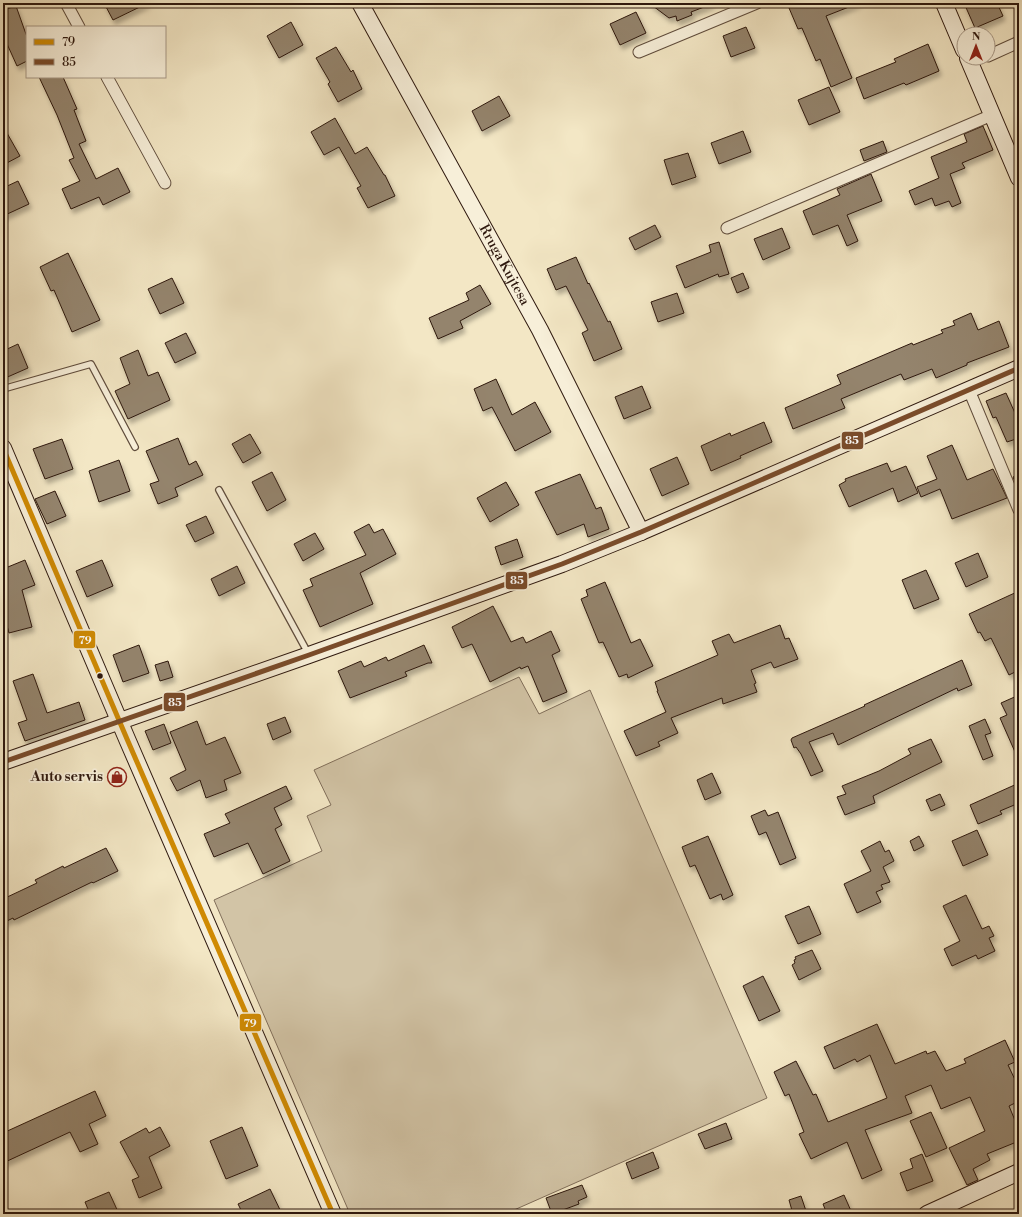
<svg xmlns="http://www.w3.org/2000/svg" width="1022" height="1217" viewBox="0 0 1022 1217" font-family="'Libre Bodoni',serif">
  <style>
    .green { fill: #d2c4a6; stroke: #806e5a }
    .building { fill: #94846d; stroke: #2e180e; filter: url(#shadow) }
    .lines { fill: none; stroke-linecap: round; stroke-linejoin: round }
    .lane-casing { stroke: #5f4c3c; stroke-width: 8 }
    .street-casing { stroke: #5f4c3c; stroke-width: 13 }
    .secondary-casing { stroke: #2e180e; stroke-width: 18 }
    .lane { stroke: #f7efd9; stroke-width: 5.5 }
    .street { stroke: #f7efd9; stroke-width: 11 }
    .secondary { stroke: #f7efd9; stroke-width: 16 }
    .bus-1-casing { stroke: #f7efd9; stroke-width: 8 }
    .bus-2-casing { stroke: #f7efd9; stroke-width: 8 }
    .bus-1 { stroke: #cf8a03; stroke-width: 5 }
    .bus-2 { stroke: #7a4b2a; stroke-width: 5 }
    .bus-dot { fill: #2e180e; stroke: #f7efd9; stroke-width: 1.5 }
    .labels { text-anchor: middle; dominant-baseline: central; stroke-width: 3.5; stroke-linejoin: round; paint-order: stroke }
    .street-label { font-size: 14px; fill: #2e180e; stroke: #f7efd9 }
    .poi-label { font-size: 14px; font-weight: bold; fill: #2e180e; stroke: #f7efd9; text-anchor: end }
    .line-badge { stroke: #f7efd9; stroke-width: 1.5 }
    .badge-label { font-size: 11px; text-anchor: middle; font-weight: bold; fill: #fff }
  </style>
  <defs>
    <filter id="shadow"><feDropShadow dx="2.5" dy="4.5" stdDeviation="2" flood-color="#0004"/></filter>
  </defs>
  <rect width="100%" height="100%" fill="#f3e7c5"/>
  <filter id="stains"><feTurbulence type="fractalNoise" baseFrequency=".005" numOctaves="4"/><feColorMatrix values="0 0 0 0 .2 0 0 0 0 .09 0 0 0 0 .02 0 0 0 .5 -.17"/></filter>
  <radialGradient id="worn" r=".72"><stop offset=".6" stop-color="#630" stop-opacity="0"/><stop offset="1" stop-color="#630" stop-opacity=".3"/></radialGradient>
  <!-- green -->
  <path class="green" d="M519 677 539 714 590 690 767 1098 505 1214H350L214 900 322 851 307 816 331 805 314 770Z"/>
  <!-- building -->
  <g class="building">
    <path d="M104 3H148L113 20Z"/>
    <path d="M649 3H712V4L691 12 692 15 677 21 676 16 669 18Z"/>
    <path d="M799 3H859L826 16 852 78 831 87 820 59 816 61 802 28 798 29 789 8Z"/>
    <path d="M964 3H997L1003 16 975 28Z"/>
    <path d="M16 6 27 37V61L17 66 3 35V10Z"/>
    <path d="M636 12 646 33 620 45 610 24Z"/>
    <path d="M291 22 303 45 279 58 267 36Z"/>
    <path d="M746 27 755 48 731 57 723 36Z"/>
    <path d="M928 44 939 71 906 85 904 83 864 99 856 78 896 62 894 59Z"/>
    <path d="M336 47 351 72 353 70 362 89 338 102 328 84 330 82 316 58Z"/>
    <path d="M39 77H63L77 109 74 110 86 141 79 144 96 179 118 168 130 192 103 205 99 197 71 209 62 189 80 181 69 160 74 158 57 115Z"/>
    <path d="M829 87 840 112 809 125 798 100Z"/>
    <path d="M499 96 510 116 482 131 472 111Z"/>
    <path d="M335 118 355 154 367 147 384 175H385L395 196 368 208 357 188 361 186 339 147 324 155 311 132Z"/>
    <path d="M3 126 20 156 3 165Z"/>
    <path d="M983 126 993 150 962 163 965 168 950 174 961 203 952 207 949 201 935 206 932 198 915 205 909 191 939 178 931 157 967 142 964 134Z"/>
    <path d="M743 131 751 152 719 164 711 143Z"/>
    <path d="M883 141 887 152 864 161 860 150Z"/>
    <path d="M688 153 696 177 672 185 664 160Z"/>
    <path d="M871 174 882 201 847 215 858 241 847 246 838 225 813 235 803 211 840 195 837 189Z"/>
    <path d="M18 181 29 204 3 216V188Z"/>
    <path d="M655 225 661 237 635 250 629 238Z"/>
    <path d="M782 228 790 248 763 260 754 239Z"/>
    <path d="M719 242 729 274 719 277 718 274 685 288 676 266 711 252 709 245Z"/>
    <path d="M68 253 100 320 72 332 54 290 51 291 40 267Z"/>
    <path d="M576 257 588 284 589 283 608 322 610 321 622 349 594 361 582 333 588 330 566 286 556 290 547 269Z"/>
    <path d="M743 273 749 288 737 293 731 278Z"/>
    <path d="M172 278 184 303 160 314 148 289Z"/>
    <path d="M480 285 491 304 460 321 463 328 438 339 429 318 469 300 466 293Z"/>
    <path d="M677 293 684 313 658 322 651 302Z"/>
    <path d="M971 313 978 330 999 321 1009 347 967 363V365L936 378 932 369 904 380 901 374 841 399 845 408 793 429 785 408 841 384 837 375 912 343 913 345 943 333 941 330 955 325 953 321Z"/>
    <path d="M186 333 196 353 175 363 165 343Z"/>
    <path d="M18 344 28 368 3 379V351Z"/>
    <path d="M138 350 148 376 158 372 170 400 128 419 115 391 130 384 120 358Z"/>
    <path d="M496 379 512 415 535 402 551 432 515 451 492 407 483 411 474 389Z"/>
    <path d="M642 386 651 408 624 419 615 397Z"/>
    <path d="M1006 393 1019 422V438L1007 442 996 417 993 418 986 401Z"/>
    <path d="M764 422 772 442 740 456 741 458 711 471 701 446 730 433 731 436Z"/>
    <path d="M250 434 261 453 243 463 232 444Z"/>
    <path d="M178 438 189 465 196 461 203 475 175 488 178 496 158 504 150 484 159 481 146 451Z"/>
    <path d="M62 439 73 469 45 479 33 449Z"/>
    <path d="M952 445 967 480 993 469 1007 498 952 519 940 489 921 497 917 487 937 479 927 456Z"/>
    <path d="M677 457 689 484 662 496 650 469Z"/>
    <path d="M119 460 130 491 99 502 89 471Z"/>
    <path d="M887 463 891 472 906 466 918 493 898 502 893 488 849 507 839 485 846 481 845 479Z"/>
    <path d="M272 472 286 500 267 511 252 482Z"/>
    <path d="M580 474 596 509 601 507 609 529 588 537 584 524 557 535 535 492Z"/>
    <path d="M1019 474V492L1013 477Z"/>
    <path d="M506 482 519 505 490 522 477 498Z"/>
    <path d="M55 491 66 516 47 524 35 499Z"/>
    <path d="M206 516 214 533 195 542 186 525Z"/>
    <path d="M369 524 374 533 383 529 396 554 360 573 373 604 320 627 303 590 313 586 310 579 366 555 354 532Z"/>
    <path d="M315 533 324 549 303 561 294 544Z"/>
    <path d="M517 539 523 557 501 565 495 547Z"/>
    <path d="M978 553 988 577 966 587 955 563Z"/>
    <path d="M25 560 35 585 22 590 32 627 9 633 3 611V569Z"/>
    <path d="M102 560 113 586 87 597 76 571Z"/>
    <path d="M237 566 245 583 219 596 211 579Z"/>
    <path d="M926 570 939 599 914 609 902 580Z"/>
    <path d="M605 582 631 643 640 639 653 666 628 678 627 674 619 677 603 642 599 643 581 599 588 596 586 590Z"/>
    <path d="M1019 591V670L1009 675 991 638 985 641 980 632 978 633 969 614Z"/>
    <path d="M493 606 511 642 523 637 526 643 551 631 560 651 552 655 567 692 543 702 528 666 521 669 520 667 490 682 472 644 462 648 452 627Z"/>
    <path d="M780 625 785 639 789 638 798 659 774 668 771 662 751 670 756 683 754 684 757 692 723 704 722 698 671 718 678 733 658 742 660 746 636 756 624 731 666 712 657 691H658L655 682 718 655 712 641 729 634 734 643Z"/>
    <path d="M139 645 149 673 123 682 113 655Z"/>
    <path d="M424 645 432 663H428L405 672 407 676 350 698 338 671 361 661 364 667 386 657 388 661Z"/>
    <path d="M962 660 972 685 958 691 957 688 838 745 833 733 809 742 823 771 811 776 801 754 796 747 794 748 791 740 792 738 865 706 864 705Z"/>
    <path d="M168 661 173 677 160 681 155 665Z"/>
    <path d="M33 674 47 713 79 702 85 720 25 741 18 723 27 720 13 681Z"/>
    <path d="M1019 695V761L1000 718 1007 715 1001 703Z"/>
    <path d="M285 717 291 732 273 740 267 724Z"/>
    <path d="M985 719 991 733 985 735 993 756 983 760 969 726Z"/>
    <path d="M197 721 206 745 225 737 241 773 224 780 227 790 206 798 200 780 177 791 170 778 186 770 170 732Z"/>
    <path d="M164 724 171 743 153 750 145 731Z"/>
    <path d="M931 739 942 762 873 796 875 803 845 815 837 797 846 794 842 786 879 771 911 754 908 749Z"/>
    <path d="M712 773 721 793 705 800 697 780Z"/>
    <path d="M1019 783V803L1000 811 1002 814 978 824 970 805Z"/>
    <path d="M286 786 292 799 274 808 282 825 275 829 290 861 263 874 248 843 214 857 204 834 230 823 225 814Z"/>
    <path d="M940 794 945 805 931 811 926 800Z"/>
    <path d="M765 810 768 816 778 812 796 858 780 865 766 832 759 835 751 816Z"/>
    <path d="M977 830 988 855 963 866 952 841Z"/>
    <path d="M708 836 733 895 723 900 721 894 710 899 695 865 690 867 682 847Z"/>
    <path d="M919 836 924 846 914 851 910 841Z"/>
    <path d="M880 841 885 852 889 850 894 861 883 867 890 882 881 885 883 889 876 892 881 902 857 913 844 884 871 871 861 851Z"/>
    <path d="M106 848 118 871 93 883 92 882 14 920 13 918 3 923V899L37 883 35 880 63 866 64 868Z"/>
    <path d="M966 895 982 929 989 926 994 936 989 938 995 951 978 959 976 955 952 966 944 949 960 941 943 906Z"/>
    <path d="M809 906 821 934 798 944 785 916Z"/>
    <path d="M812 950 821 969 799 980 792 965 795 963 794 960 796 959 795 957Z"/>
    <path d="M763 976 780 1011 759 1021 743 986Z"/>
    <path d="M877 1024 895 1064 926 1051 927 1054 935 1051 946 1071 966 1063 964 1059 1005 1040 1015 1062 1008 1065 1019 1088V1101L1009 1106 1019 1130V1141L987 1154 990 1160 973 1169 978 1180 967 1185 949 1148 985 1131 970 1097 941 1109 931 1085 905 1096 912 1113 865 1130 882 1170 862 1179 847 1142 811 1159 799 1134 804 1132 789 1094 785 1096 774 1072 796 1061 813 1095 816 1094 828 1122 887 1098 870 1055 857 1062 855 1059 834 1069 824 1047Z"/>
    <path d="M95 1091 106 1116 89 1124 98 1144 80 1152 70 1132 3 1163V1133Z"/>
    <path d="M931 1112 947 1148 926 1157 910 1121Z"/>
    <path d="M726 1123 732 1139 705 1149 698 1134Z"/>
    <path d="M160 1127 170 1146 149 1157 162 1188 139 1198 132 1180 139 1177 120 1142 146 1128 149 1133Z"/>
    <path d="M242 1127 258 1166 226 1179 210 1141Z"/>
    <path d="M653 1152 659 1168 632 1179 626 1163Z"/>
    <path d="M922 1154 933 1181 907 1191 900 1173 913 1168 910 1159Z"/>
    <path d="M582 1185 587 1197 578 1201 579 1204 552 1214 546 1198Z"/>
    <path d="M270 1189 282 1214H243L238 1204Z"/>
    <path d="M109 1192 119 1214H90L85 1202Z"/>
    <path d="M844 1195 851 1211 844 1214H827L823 1204Z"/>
    <path d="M801 1196 807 1214H793L789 1200Z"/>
  </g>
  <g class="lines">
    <!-- lane casing -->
    <g class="lane-casing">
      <g id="lane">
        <path d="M3 389 91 364 135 447"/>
        <path d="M219 490 308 653"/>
      </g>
    </g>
    <!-- street casing -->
    <g class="street-casing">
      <g id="street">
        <path d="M66 3 79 27"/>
        <path d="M639 52 757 3"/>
        <path d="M988 56 1019 42"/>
        <path d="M107 77 165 183"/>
        <path d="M727 228 992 115"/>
        <path d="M969 390 1019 510"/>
      </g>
    </g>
    <!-- secondary casing -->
    <g class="secondary-casing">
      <g id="secondary">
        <path id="s1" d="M360 3 540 330 641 532"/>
        <path d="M944 3 964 50"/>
        <path d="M968 58 1019 178"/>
        <path d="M3 448 127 739 333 1214"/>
        <path d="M3 762 309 655 562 564 641 532 1019 368"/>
        <path d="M927 1214 1019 1172"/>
      </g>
    </g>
    <!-- lane -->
    <use href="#lane" class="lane"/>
    <!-- street -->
    <use href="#street" class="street"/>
    <!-- secondary -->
    <use href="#secondary" class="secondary"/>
    <!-- bus-1 casing -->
    <g class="bus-1-casing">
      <path id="bus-1" d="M3 448 127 739 333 1214"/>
    </g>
    <!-- bus-2 casing -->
    <g class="bus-2-casing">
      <path id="bus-2" d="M3 762 309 655 562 564 641 532 1019 368"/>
    </g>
    <!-- bus-1 -->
    <use href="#bus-1" class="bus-1"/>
    <!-- bus-2 -->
    <use href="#bus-2" class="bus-2"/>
  </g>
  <!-- icons -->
  <defs>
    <g id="shop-ring" transform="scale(1)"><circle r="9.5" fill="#f7efd9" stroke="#8f2418" stroke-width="1.5"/><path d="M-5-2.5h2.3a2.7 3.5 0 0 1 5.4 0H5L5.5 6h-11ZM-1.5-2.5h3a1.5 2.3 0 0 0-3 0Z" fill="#8f2418"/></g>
  </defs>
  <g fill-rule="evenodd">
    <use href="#shop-ring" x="117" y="777"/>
  </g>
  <!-- markers -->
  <circle class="bus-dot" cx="100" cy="676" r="3.5"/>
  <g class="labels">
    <!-- street labels -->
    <g class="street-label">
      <text stroke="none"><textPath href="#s1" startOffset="299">Rruga Kujtesa</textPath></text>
    </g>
    <!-- poi labels -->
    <g class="poi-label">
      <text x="103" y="777">Auto servis</text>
    </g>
  </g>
  <g class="line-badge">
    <rect x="841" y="431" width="23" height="19" rx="4" fill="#7a4b2a"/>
    <rect x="505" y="571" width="23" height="19" rx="4" fill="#7a4b2a"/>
    <rect x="73" y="630" width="23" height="19" rx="4" fill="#cf8a03"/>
    <rect x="163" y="692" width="23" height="20" rx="4" fill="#7a4b2a"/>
    <rect x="239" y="1013" width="23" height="19" rx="4" fill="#cf8a03"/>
  </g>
  <g class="badge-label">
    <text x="852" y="444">85</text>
    <text x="517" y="584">85</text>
    <text x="85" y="644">79</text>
    <text x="175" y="706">85</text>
    <text x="250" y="1027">79</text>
  </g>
  <!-- margin -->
  <rect width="1022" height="1217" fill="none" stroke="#f3e7c5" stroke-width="16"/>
  <rect x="4" y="4" width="1014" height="1209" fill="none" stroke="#2e180e" stroke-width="2"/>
  <rect x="8" y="8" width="1006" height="1201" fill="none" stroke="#2e180e"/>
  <!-- legend -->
  <rect x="26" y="26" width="140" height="52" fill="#f7efd9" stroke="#a79988"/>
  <rect x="34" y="39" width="20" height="6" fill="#cf8a03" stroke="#a79988"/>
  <text x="62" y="46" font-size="12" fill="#2e180e">79</text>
  <rect x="34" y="59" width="20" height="6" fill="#7a4b2a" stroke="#a79988"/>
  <text x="62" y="66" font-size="12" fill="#2e180e">85</text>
  <!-- north arrow -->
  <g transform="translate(976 46)"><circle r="19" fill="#f7efd9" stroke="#a79988"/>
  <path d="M0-3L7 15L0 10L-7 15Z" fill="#8f2418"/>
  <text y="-6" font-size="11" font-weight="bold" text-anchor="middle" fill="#2e180e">N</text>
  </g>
  <rect width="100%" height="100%" filter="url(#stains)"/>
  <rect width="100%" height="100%" fill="url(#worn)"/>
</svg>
